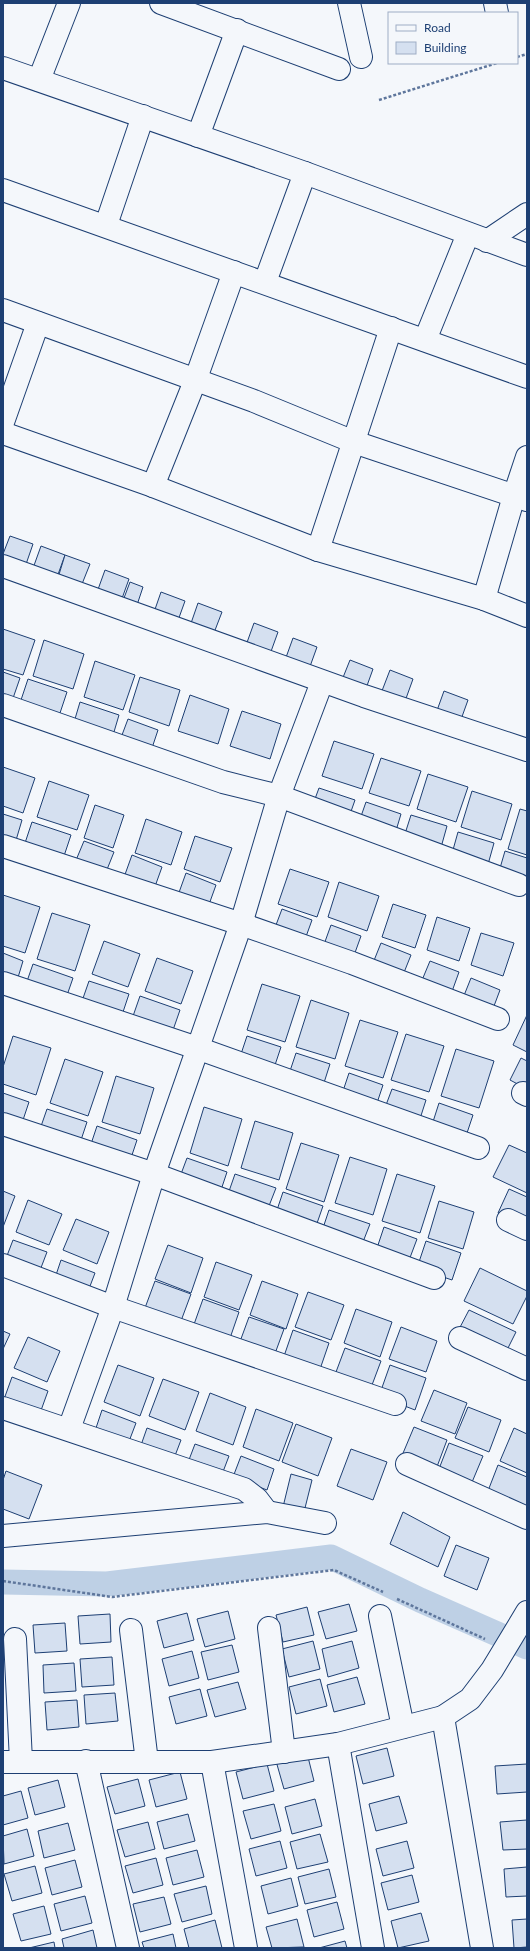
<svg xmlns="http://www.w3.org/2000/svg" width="530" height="1951" viewBox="0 0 530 1951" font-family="Lato,sans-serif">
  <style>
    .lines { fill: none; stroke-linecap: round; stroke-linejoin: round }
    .canal { stroke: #bed0e5; stroke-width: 25 }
    .building { fill: #d5e0f0; stroke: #1d3f73 }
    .minor-casing { stroke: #1d3f73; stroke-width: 24 }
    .path { stroke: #5e769c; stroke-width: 2.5; stroke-dasharray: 3 2; stroke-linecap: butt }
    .minor { stroke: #f4f7fb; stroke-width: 22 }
  </style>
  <rect width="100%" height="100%" fill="#f4f7fb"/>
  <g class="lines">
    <!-- canal -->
    <path class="canal" d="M3 1582 107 1584 331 1557 420 1600 527 1647"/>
  </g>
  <!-- building -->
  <g class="building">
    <path d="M10 536 33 544 24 570 3 562V554Z"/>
    <path d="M41 546 65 555 56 580 32 571Z"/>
    <path d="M65 555 90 564 80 589 57 581Z"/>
    <path d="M105 570 129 579 120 604 96 595Z"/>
    <path d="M130 582 143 587 135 611 121 606Z"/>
    <path d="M161 592 185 601 176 626 152 618Z"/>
    <path d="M198 603 222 612 212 638 189 629Z"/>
    <path d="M254 623 278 632 269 657 245 648Z"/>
    <path d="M3 629 35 640 23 675 3 669Z"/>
    <path d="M293 638 317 647 308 672 284 663Z"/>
    <path d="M44 640 84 654 73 689 33 676Z"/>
    <path d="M350 660 373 669 364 694 340 685Z"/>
    <path d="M95 661 135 675 123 710 84 697Z"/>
    <path d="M390 670 413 679 404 704 380 696Z"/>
    <path d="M3 672 20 678 11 704 3 702Z"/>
    <path d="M140 677 180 690 169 726 129 712Z"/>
    <path d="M28 679 67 692 58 719 19 706Z"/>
    <path d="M444 691 468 700 459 725 435 716Z"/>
    <path d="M190 695 229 709 218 744 178 731Z"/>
    <path d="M80 702 119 715 111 742 72 729Z"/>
    <path d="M242 711 281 724 270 759 230 746Z"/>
    <path d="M128 719 158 730 150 754 119 743Z"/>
    <path d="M334 741 374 754 362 789 322 776Z"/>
    <path d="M381 758 421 771 409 806 369 793Z"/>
    <path d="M3 767 35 778 23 813 3 806Z"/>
    <path d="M428 774 468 787 456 822 417 809Z"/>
    <path d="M49 781 89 795 77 830 37 817Z"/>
    <path d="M319 788 355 800 348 820 312 807Z"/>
    <path d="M472 791 512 804 501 840 461 827Z"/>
    <path d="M366 802 401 814 395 834 359 822Z"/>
    <path d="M95 805 124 815 113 848 84 838Z"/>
    <path d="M520 809 527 811V855L508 849Z"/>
    <path d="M3 814 22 820 14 847 3 843Z"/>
    <path d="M411 815 447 826 440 851 403 840Z"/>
    <path d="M146 819 182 832 171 865 135 853Z"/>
    <path d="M32 822 71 835 62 862 23 849Z"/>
    <path d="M458 832 494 843 487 868 451 857Z"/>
    <path d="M195 836 232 848 220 882 184 869Z"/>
    <path d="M84 841 114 852 104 877 74 865Z"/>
    <path d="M505 851 527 858V884L498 875Z"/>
    <path d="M132 855 162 867 153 892 123 880Z"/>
    <path d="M290 869 329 882 317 917 278 904Z"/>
    <path d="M186 873 216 885 207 910 177 898Z"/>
    <path d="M339 882 379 896 367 931 328 917Z"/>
    <path d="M3 895 40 907 25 953 3 946Z"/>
    <path d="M393 904 426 915 415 948 382 937Z"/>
    <path d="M282 909 312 920 303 945 273 933Z"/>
    <path d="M52 913 90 925 75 971 37 959Z"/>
    <path d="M437 917 470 928 459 961 427 950Z"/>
    <path d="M331 925 361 936 352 961 322 950Z"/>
    <path d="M481 933 514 943 503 976 471 965Z"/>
    <path d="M104 941 140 954 128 987 92 974Z"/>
    <path d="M381 943 411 955 401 980 371 968Z"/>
    <path d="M3 953 23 961 16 984 3 980Z"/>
    <path d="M157 958 193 971 181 1004 145 991Z"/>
    <path d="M430 961 459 972 450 997 420 985Z"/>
    <path d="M33 964 73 978 65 1001 25 987Z"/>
    <path d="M471 978 500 990 491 1014 461 1003Z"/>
    <path d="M89 981 129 994 121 1018 81 1004Z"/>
    <path d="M262 984 300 996 285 1042 247 1030Z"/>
    <path d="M140 996 180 1010 172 1033 132 1019Z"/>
    <path d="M311 1000 349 1013 335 1059 296 1047Z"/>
    <path d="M527 1015V1052L513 1045Z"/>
    <path d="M360 1020 398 1032 383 1078 345 1066Z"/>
    <path d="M406 1034 444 1046 429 1092 391 1080Z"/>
    <path d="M13 1036 51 1048 36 1095 3 1084V1067Z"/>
    <path d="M247 1036 281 1047 273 1071 239 1060Z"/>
    <path d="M456 1049 494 1061 479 1108 441 1096Z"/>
    <path d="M296 1053 330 1064 322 1089 288 1077Z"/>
    <path d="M521 1058 527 1061V1089L510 1080Z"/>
    <path d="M65 1059 103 1072 88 1116 50 1103Z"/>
    <path d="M349 1073 383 1085 375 1109 341 1097Z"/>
    <path d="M116 1076 154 1088 140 1134 102 1122Z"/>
    <path d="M392 1089 426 1100 418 1125 383 1113Z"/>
    <path d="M3 1093 29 1102 21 1126 3 1119Z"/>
    <path d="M439 1103 473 1115 465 1139 431 1128Z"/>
    <path d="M204 1107 242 1119 228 1166 190 1153Z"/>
    <path d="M47 1109 87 1122 79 1146 39 1132Z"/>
    <path d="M255 1121 293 1133 279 1180 241 1168Z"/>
    <path d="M97 1126 137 1140 129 1164 89 1150Z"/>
    <path d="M301 1143 339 1155 324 1202 286 1189Z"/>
    <path d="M509 1145 527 1153V1193L493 1177Z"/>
    <path d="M350 1157 387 1169 373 1215 335 1203Z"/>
    <path d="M187 1158 227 1172 219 1196 178 1182Z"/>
    <path d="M235 1174 276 1188 267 1211 227 1197Z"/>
    <path d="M397 1174 435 1186 420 1233 382 1221Z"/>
    <path d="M509 1189 527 1197V1227L498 1213Z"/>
    <path d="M3 1191 15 1196 3 1227Z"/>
    <path d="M283 1192 323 1206 315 1229 275 1216Z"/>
    <path d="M28 1200 62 1214 49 1245 16 1232Z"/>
    <path d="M439 1201 474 1212 463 1249 428 1238Z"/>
    <path d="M329 1210 370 1224 361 1247 321 1234Z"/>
    <path d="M76 1219 109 1232 97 1264 63 1250Z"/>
    <path d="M384 1227 417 1239 408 1263 376 1251Z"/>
    <path d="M13 1240 47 1252 39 1273 5 1261Z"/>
    <path d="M426 1241 461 1253 452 1280 417 1268Z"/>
    <path d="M168 1245 203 1258 191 1293 155 1279Z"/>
    <path d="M61 1260 95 1273 87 1294 54 1281Z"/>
    <path d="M216 1262 252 1275 239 1310 204 1297Z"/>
    <path d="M480 1268 527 1291V1296L513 1324 464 1301Z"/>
    <path d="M155 1281 191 1294 178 1329 142 1316Z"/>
    <path d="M262 1281 298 1294 286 1329 250 1315Z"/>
    <path d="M308 1292 344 1305 331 1340 295 1327Z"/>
    <path d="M203 1299 239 1312 228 1344 192 1330Z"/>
    <path d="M356 1309 392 1322 380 1357 344 1343Z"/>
    <path d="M469 1310 516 1332 504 1356 457 1333Z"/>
    <path d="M249 1317 284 1329 273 1359 238 1347Z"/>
    <path d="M401 1327 437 1341 426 1372 389 1359Z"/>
    <path d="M293 1330 329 1343 318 1375 282 1362Z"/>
    <path d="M3 1331 10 1334 3 1349Z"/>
    <path d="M28 1337 60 1351 47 1382 14 1368Z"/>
    <path d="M345 1348 381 1361 369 1393 333 1380Z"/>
    <path d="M118 1365 154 1378 140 1416 104 1402Z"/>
    <path d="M390 1365 426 1378 415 1410 379 1396Z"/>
    <path d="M12 1377 48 1391 39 1416 3 1402Z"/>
    <path d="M163 1379 199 1392 185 1430 149 1416Z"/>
    <path d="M434 1390 467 1403 455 1434 421 1421Z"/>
    <path d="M210 1393 246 1407 233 1445 196 1431Z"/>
    <path d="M468 1407 501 1420 489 1452 455 1438Z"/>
    <path d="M256 1409 293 1423 279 1461 243 1447Z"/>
    <path d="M102 1410 136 1423 128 1444 95 1431Z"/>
    <path d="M296 1424 332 1438 318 1476 282 1462Z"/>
    <path d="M414 1427 447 1440 435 1472 401 1458Z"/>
    <path d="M147 1428 181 1440 173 1461 140 1448Z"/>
    <path d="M514 1428 527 1434V1473L500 1461Z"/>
    <path d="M449 1443 483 1456 470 1487 437 1474Z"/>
    <path d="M195 1444 229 1456 221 1477 187 1465Z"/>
    <path d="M351 1449 387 1462 373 1500 337 1486Z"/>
    <path d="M241 1456 274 1469 267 1490 233 1477Z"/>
    <path d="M498 1465 527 1477V1516L486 1496Z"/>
    <path d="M6 1471 42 1485 29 1519 3 1509V1480Z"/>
    <path d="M291 1474 312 1480 304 1512 283 1507Z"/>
    <path d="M403 1512 450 1537 438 1567 390 1544Z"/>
    <path d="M456 1545 489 1558 477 1590 444 1576Z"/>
    <path d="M349 1604 357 1631 326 1639 318 1612Z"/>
    <path d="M307 1607 314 1635 283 1642 276 1615Z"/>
    <path d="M228 1611 235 1639 205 1647 197 1619Z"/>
    <path d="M187 1613 194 1640 164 1648 157 1621Z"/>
    <path d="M110 1614 111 1642 80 1644 78 1616Z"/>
    <path d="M65 1623 67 1651 35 1653 33 1625Z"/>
    <path d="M313 1641 320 1669 289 1677 282 1649Z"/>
    <path d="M352 1641 359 1668 328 1677 322 1649Z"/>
    <path d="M232 1645 239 1672 208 1680 201 1652Z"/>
    <path d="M192 1651 199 1678 169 1686 162 1659Z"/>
    <path d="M112 1657 114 1685 82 1687 80 1659Z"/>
    <path d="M74 1663 76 1691 44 1693 43 1665Z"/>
    <path d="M357 1677 365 1704 334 1712 327 1685Z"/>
    <path d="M320 1679 327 1706 296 1714 289 1687Z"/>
    <path d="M238 1682 246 1709 215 1717 207 1690Z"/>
    <path d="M200 1689 207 1716 176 1724 169 1697Z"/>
    <path d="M115 1693 118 1721 86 1724 84 1695Z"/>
    <path d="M77 1700 79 1727 47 1730 45 1702Z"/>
    <path d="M387 1748 394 1776 363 1784 356 1756Z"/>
    <path d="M307 1753 314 1781 284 1789 276 1761Z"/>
    <path d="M267 1764 274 1791 243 1799 236 1772Z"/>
    <path d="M527 1764V1792L497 1794 495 1766Z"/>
    <path d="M180 1772 187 1799 156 1807 149 1780Z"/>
    <path d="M138 1779 145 1806 115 1814 107 1787Z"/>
    <path d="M58 1780 65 1807 35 1815 28 1788Z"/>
    <path d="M21 1791 28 1818 3 1825V1796Z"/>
    <path d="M399 1796 407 1823 376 1831 369 1804Z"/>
    <path d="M315 1799 322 1826 292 1834 285 1807Z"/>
    <path d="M274 1804 281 1831 251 1839 243 1811Z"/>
    <path d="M188 1814 195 1841 164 1849 157 1822Z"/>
    <path d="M527 1820V1849L503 1850 500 1822Z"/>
    <path d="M148 1822 155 1849 125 1857 117 1830Z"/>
    <path d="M68 1823 75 1850 44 1858 38 1831Z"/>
    <path d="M27 1829 34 1856 4 1864 3 1836Z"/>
    <path d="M320 1834 328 1862 297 1869 290 1842Z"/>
    <path d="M280 1841 287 1868 256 1876 249 1849Z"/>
    <path d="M407 1841 414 1868 383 1876 376 1849Z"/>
    <path d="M197 1850 204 1877 173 1885 166 1858Z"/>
    <path d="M156 1858 163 1885 133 1893 125 1866Z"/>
    <path d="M75 1860 82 1887 52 1895 45 1868Z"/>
    <path d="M35 1866 42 1893 12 1901 4 1874Z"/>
    <path d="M527 1867V1896L506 1897 504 1869Z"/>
    <path d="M329 1869 336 1897 305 1904 298 1877Z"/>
    <path d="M412 1875 419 1902 388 1910 381 1883Z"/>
    <path d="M291 1878 298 1906 268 1914 261 1886Z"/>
    <path d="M206 1886 212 1914 182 1922 174 1894Z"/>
    <path d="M85 1896 92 1923 61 1931 54 1904Z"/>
    <path d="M164 1897 171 1924 140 1932 133 1904Z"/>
    <path d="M337 1902 344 1929 314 1937 307 1910Z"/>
    <path d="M44 1906 51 1934 21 1941 13 1914Z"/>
    <path d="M421 1913 429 1941 398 1948 391 1921Z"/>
    <path d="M297 1919 304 1947 272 1948 266 1927Z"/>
    <path d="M527 1919V1947L514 1948 512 1920Z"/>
    <path d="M215 1920 222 1948H189L184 1929Z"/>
    <path d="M93 1930 97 1948H64L62 1939Z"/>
    <path d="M173 1934 176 1948H144L142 1942Z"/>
    <path d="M345 1941 347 1948H319Z"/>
    <path d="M54 1942 55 1948H29Z"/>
  </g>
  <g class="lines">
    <!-- minor casing -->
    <g class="minor-casing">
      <g id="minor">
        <path d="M161 3 339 69"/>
        <path d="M349 3 361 57"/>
        <path d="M495 3 497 13"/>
        <path d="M3 68 305 173 527 255"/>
        <path d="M39 80 69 3"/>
        <path d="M198 136 237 30"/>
        <path d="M3 190 527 377"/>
        <path d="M106 225 143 116"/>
        <path d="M487 241 527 214"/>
        <path d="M265 282 305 173"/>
        <path d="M3 310 254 401 354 442 527 500"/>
        <path d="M425 340 468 234"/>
        <path d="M3 422 38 323"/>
        <path d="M3 433 153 486 318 550 484 599 527 616"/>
        <path d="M153 486 195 381 234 272"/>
        <path d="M318 550 391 328"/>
        <path d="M3 566 364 696 527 750"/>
        <path d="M484 599 514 496 527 457"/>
        <path d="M3 705 223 782 279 796 519 885"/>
        <path d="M3 846 241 924 352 963 498 1019"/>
        <path d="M3 983 197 1048 478 1148"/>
        <path d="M523 1093 527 1095"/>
        <path d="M3 1124 154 1174 434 1278"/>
        <path d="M508 1220 527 1229"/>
        <path d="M3 1265 113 1307 395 1404"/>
        <path d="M460 1338 527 1369"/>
        <path d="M3 1408 244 1489 257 1499 267 1512"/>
        <path d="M69 1429 113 1307 154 1174 241 924 279 796 322 682"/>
        <path d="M407 1464 527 1518"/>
        <path d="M3 1536 267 1512 325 1523"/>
        <path d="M380 1616 403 1727"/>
        <path d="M269 1628 284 1752"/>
        <path d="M131 1630 147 1762"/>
        <path d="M15 1639 21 1761"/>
        <path d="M338 1744 373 1948"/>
        <path d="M86 1761 128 1948"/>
        <path d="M3 1762H212L338 1744 443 1717"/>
        <path d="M212 1762 246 1948"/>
        <path d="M482 1948 443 1717 470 1699 492 1670 527 1612"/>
      </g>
    </g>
    <!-- path -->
    <g class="path">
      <path d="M517 57 527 54"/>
      <path d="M379 100 497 63"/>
      <path d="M3 1581 112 1597 334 1570 383 1592"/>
      <path d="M397 1599 485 1639"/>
    </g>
    <!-- minor -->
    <use href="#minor" class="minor"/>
  </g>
  <!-- border -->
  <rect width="530" height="1951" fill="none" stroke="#1d3f73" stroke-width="8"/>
  <!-- legend -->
  <rect x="388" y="12" width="130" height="52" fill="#f4f7fb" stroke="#9eadc5"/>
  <rect x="396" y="25" width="20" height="6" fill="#f4f7fb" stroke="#9eadc5"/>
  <text x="424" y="32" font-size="12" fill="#1d3f73">Road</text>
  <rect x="396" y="42" width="20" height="12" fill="#d5e0f0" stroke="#9eadc5"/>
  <text x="424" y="52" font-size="12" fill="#1d3f73">Building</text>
</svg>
